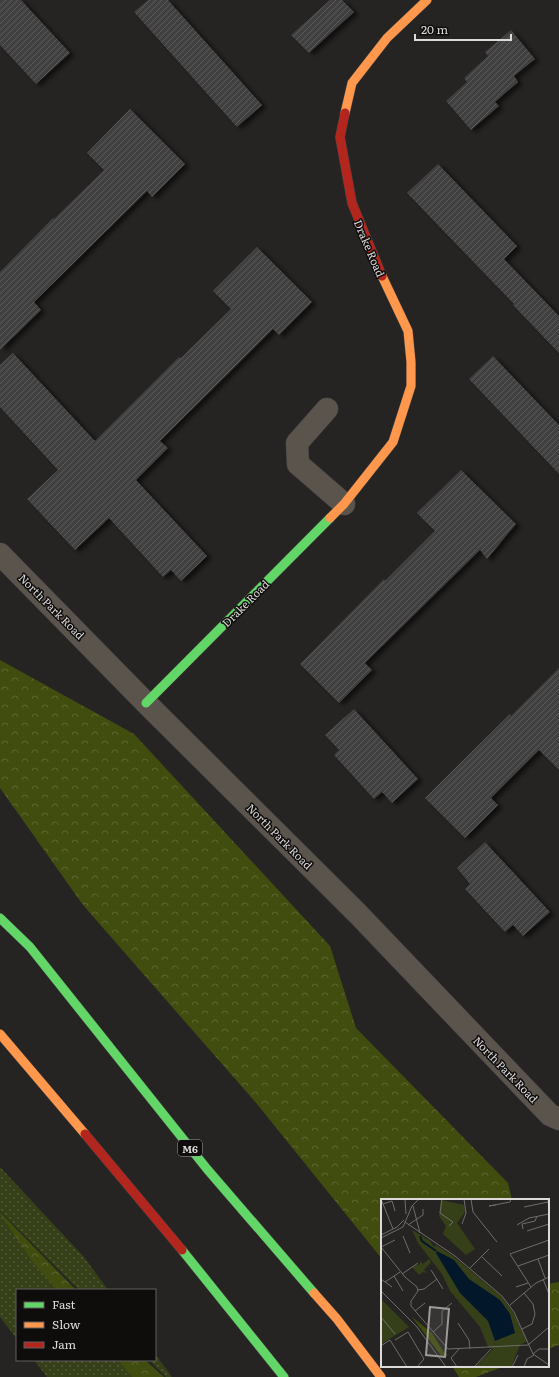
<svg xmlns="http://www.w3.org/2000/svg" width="559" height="1377" viewBox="0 0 559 1377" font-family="Literata,serif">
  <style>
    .green { fill: url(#green-dots) }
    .forest { fill: url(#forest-crowns) }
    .building { fill: url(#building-hatch); filter: url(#shadow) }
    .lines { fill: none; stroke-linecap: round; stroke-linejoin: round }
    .street-casing { stroke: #424140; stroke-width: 23 }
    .fast-casing { stroke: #424140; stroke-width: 10 }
    .slow-casing { stroke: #424140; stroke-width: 10 }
    .jam-casing { stroke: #424140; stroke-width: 10 }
    .street { stroke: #5a544d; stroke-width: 22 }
    .fast { stroke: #63d668; stroke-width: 9 }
    .slow { stroke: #ff974d; stroke-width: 9 }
    .jam { stroke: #b3261e; stroke-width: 9 }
    .labels { text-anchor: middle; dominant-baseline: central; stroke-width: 3; stroke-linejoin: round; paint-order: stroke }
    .shield { fill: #0e0d0c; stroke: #9f9c9c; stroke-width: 1 }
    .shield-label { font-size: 10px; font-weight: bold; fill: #dddad9 }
    .street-label { font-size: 11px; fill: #dddad9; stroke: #0e0d0c }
    .inset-river { fill: none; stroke: #03172b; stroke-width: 2 }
    .inset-road { fill: none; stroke: #6f6d6b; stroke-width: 1 }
    .view { fill: #9d9a99; fill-opacity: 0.15; stroke: #9d9a99; stroke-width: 2 }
    .inset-edge { fill: none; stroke: #dddad9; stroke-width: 2 }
  </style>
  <defs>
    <pattern id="green-dots" width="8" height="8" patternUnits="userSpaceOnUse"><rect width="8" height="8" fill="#364018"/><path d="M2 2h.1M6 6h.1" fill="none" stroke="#535b39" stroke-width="1.8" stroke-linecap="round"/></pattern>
    <pattern id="forest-crowns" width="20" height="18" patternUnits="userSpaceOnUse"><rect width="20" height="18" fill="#404d0e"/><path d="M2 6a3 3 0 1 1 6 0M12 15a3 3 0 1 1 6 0" fill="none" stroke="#5b6630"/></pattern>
    <pattern id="building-hatch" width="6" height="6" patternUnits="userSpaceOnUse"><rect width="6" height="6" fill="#403f3f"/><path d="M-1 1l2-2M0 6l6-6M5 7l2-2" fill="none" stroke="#5b5a5a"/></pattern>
    <filter id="shadow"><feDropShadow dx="4.5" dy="2.5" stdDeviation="2" flood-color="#0009"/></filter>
  </defs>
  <rect width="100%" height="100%" fill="#262422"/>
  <!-- green -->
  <g class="green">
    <path d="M0 1167 84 1257 108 1290H79L0 1211Z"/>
    <path d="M0 1213 63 1290H17V1339L0 1317Z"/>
    <path d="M155 1354 172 1377H166L149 1360H155Z"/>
    <path d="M34 1360H119L132 1377H47Z"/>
  </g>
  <!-- forest -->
  <g class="forest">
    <path d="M0 660 134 734 330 946 356 1028 508 1183 512 1200H382V1259L257 1104 83 905 0 788Z"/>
    <path d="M0 1212 76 1290H57L32 1261 0 1214Z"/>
    <path d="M559 1282V1345L548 1349V1284Z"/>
    <path d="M118 1360H145L164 1377H132Z"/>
    <path d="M452 1366H505L476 1377H459Z"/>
  </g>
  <!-- building -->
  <g class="building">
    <path d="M0 0H21L70 53 36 84 0 45Z"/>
    <path d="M148 0H168L262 105 237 127 134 12Z"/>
    <path d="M330 0H342L354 12 309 53 291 35Z"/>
    <path d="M511 30 535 59 514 76 518 82 495 102 499 106 471 130 446 101 467 82 464 78 488 56 485 52Z"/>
    <path d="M130 109 185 164 152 197 147 191 34 302 41 310 0 350V272L53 218 54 219 104 170 87 153Z"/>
    <path d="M438 164 517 246 504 259 559 316V353L513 305 514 304 407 193Z"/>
    <path d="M257 247 312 302 279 335 273 329 160 441 168 448 136 480 207 556 181 581 171 570 163 577 109 518 75 550 27 499 58 470 0 407V365L13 353 95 441 179 357 181 358 231 309 213 291Z"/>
    <path d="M493 356 559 425V474L469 379Z"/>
    <path d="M461 470 516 524 487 559 480 550 365 663 372 670 339 703 300 664 384 579 385 581 435 531 417 513Z"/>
    <path d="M559 668V770L539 750 491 798 498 805 465 838 425 798 510 714 511 716Z"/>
    <path d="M354 709 418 779 392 803 382 792 374 799 334 755 339 750 325 735Z"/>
    <path d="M485 842 550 912 523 936 513 925 505 932 465 889 470 884 457 868Z"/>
  </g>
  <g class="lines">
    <!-- street casing -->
    <g class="street-casing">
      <g id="street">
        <path d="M327 409 297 443 298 464 344 504"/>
        <path d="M0 554 146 703 358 914 550 1115 559 1119"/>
      </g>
    </g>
    <!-- fast casing -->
    <g class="fast-casing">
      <g id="fast">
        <path d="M146 703 330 518"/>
        <path d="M0 918 30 947 207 1169 314 1293"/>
        <path d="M182 1250 284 1377"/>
      </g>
    </g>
    <!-- slow casing -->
    <g class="slow-casing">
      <g id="slow">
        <path d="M345 113 352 83 387 38 427 0"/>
        <path d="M330 518 344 504 393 442 411 386V362L408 331 382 276"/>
        <path d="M0 1034 85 1134"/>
        <path d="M314 1293 337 1319 381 1377"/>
      </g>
    </g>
    <!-- jam casing -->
    <g class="jam-casing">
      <g id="jam">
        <path d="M345 113 340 137 352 203 382 276"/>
        <path d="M85 1134 182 1250"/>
      </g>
    </g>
    <!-- street -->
    <use href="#street" class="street"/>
    <!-- fast -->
    <use href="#fast" class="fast"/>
    <!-- slow -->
    <use href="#slow" class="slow"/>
    <!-- jam -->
    <use href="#jam" class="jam"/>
  </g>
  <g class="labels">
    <!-- shield labels -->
    <rect class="shield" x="178" y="1140" width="24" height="16" rx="3"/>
    <g class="shield-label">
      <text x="190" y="1148">M6</text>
    </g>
    <!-- street labels -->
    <g class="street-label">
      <text transform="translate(370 248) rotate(67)">Drake Road</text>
      <text transform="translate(245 603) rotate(-45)">Drake Road</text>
      <text transform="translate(52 606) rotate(45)">North Park Road</text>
      <text transform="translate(280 836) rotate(45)">North Park Road</text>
      <text transform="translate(506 1069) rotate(46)">North Park Road</text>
    </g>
  </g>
  <!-- overview -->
  <g transform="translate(381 1199)">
    <rect width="168" height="168" fill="#262422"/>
    <path d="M60 1 83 6 84 13 76 24 94 50 85 56 62 35 65 27 58 17ZM31 31 49 42 53 48 55 46 72 57 120 97 132 113 146 142 139 146 130 168H94L112 150 107 148 99 128 69 92 61 75 37 44ZM48 60 50 63 43 71 46 74 42 73 38 76 31 68 39 65V62L42 65ZM0 100 28 128 0 145Z" fill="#364018"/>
    <path d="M31 118 51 134 64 155 68 156 61 158Z" fill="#404d0e"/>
    <path d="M56 52 73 61 88 80 119 101 129 115 134 134 114 142 107 122 79 94 55 54Z" fill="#03172b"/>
    <path class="inset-river" d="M39 37 41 42 55 52"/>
    <path class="inset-road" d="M0 0 12 30M24 0 25 15M61 0 59 14 72 23 68 27M90 0 92 13 116 43M167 0 168 14M2 5 11 2 14 12M115 6 108 7 129 3 130 0M32 7 39 34M143 8 167 3M24 23 74 57 121 97 133 113 152 155 168 166M81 25 85 14 83 0M27 26 42 16V10M136 26 148 19 168 15M142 30 141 25 154 22 156 17M146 32 168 25M0 36 16 28 23 21M22 37 29 54M0 39 22 28 31 7 38 0M0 48 24 78 36 88 37 92 30 102V107L67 150 147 146 168 128M0 48 14 41M100 57 121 77M157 60 164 79M137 67 168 56M89 69 108 50M50 71 62 90M21 75 37 64M13 77 22 92M0 80 11 88M162 80 168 95M4 83 19 73M135 88 147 84M150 88 129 55 168 41M37 91 43 90 56 80M0 92 36 128 65 168M129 106 155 84 168 78M34 112 44 104M0 118 14 135M77 124 88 141 89 150M141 130 151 125 154 115 152 105 143 94M52 133 61 125V112L71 104M14 141 27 133 43 160 36 168M1 146 9 141 26 168M152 155 158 150H168M76 168 70 159 78 150M93 168 110 150M131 168 137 156M143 168 146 160 153 156"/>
    <path class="view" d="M49 108 68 110 64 158 45 156Z"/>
    <rect width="168" height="168" class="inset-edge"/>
  </g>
  <!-- legend -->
  <rect x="16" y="1289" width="140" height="72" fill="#0e0d0c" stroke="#615f5e"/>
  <rect x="24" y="1302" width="20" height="6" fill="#63d668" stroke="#615f5e"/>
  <text x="52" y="1309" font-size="12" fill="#dddad9">Fast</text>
  <rect x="24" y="1322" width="20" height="6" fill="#ff974d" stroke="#615f5e"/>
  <text x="52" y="1329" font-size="12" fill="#dddad9">Slow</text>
  <rect x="24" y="1342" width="20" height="6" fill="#b3261e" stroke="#615f5e"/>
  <text x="52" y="1349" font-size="12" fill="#dddad9">Jam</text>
  <!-- scale -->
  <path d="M415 34v6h96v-6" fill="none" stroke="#dddad9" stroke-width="2"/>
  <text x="421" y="34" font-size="12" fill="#dddad9" stroke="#0e0d0c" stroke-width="3" paint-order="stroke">20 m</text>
</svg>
